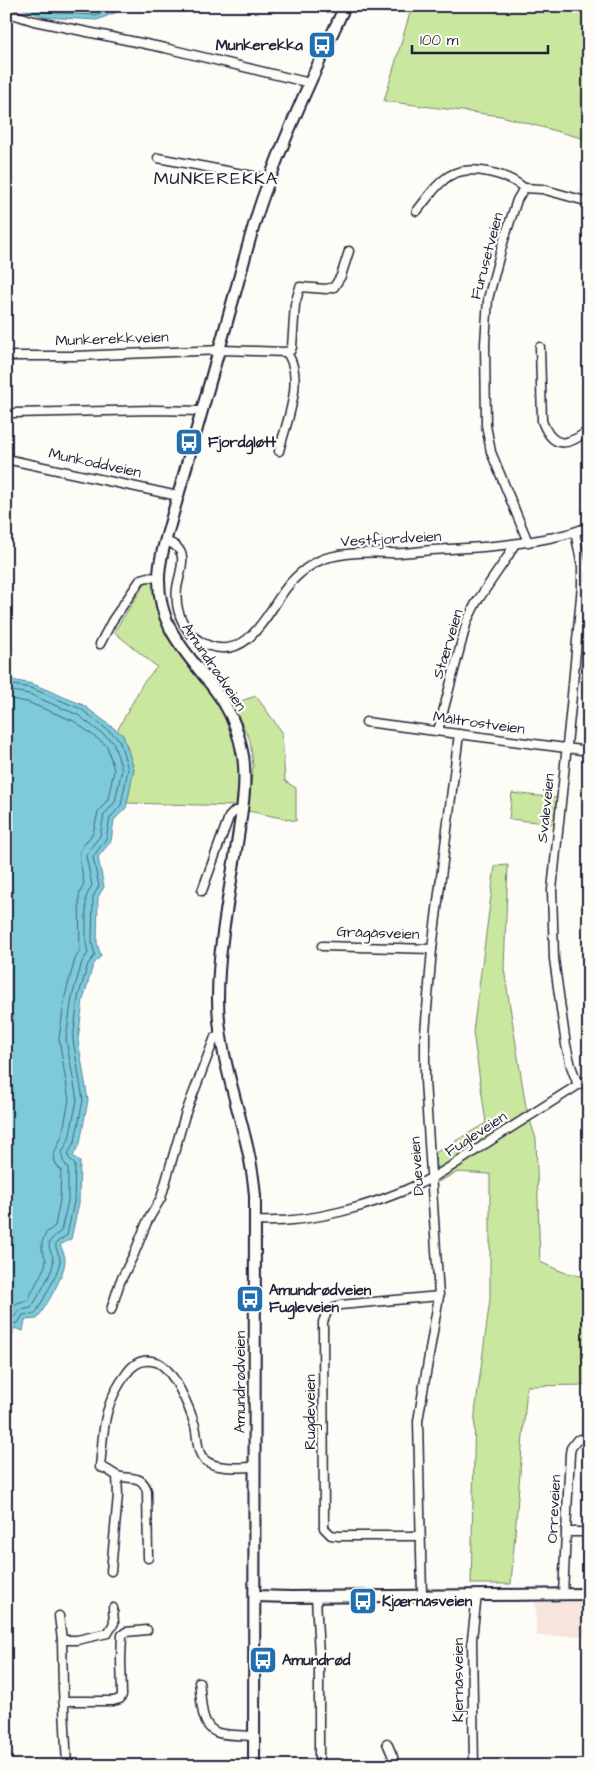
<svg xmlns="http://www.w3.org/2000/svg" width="595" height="1772" viewBox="0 0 595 1772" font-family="'Architects Daughter',sans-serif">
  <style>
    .built { fill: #f7e5de }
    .green { fill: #c9e79e; stroke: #76846c }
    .water { fill: #7ccada; stroke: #58879a }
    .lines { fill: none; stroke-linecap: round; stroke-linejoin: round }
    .shore { stroke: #46657b; stroke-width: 1 }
    .street-casing { stroke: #22223b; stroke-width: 11 }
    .secondary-casing { stroke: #22223b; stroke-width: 14 }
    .street { stroke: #fdfcf7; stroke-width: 8 }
    .secondary { stroke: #fdfcf7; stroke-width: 10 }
    .labels { text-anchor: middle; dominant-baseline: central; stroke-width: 4.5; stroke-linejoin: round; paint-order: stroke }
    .poi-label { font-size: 15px; font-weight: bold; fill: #22223b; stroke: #fdfcf7; text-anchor: start }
    .street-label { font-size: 15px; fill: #22223b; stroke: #fdfcf7 }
    .quarter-label { font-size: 18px; letter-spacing: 1px; fill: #22223b; stroke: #fdfcf7 }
  </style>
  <rect width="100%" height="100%" fill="#fdfcf7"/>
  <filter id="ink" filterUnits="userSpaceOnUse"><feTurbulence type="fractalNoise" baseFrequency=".02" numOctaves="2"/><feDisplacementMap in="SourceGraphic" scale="10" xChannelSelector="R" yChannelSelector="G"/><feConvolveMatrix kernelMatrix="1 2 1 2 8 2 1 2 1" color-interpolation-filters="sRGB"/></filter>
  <g filter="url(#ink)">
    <!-- built -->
    <path class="built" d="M535 1602H589V1636H537Z"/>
    <!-- green -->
    <g class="green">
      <path d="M412 6H589V140L501 116 384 101Z"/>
      <path d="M155 580V602L167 637 190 669 207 687 223 714 234 741 240 770 236 806 127 803 134 769 123 735 117 731 143 683 157 667 114 632 145 583Z"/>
      <path d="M256 696 282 732 285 781 296 788V821L248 811 253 766 250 740 232 704Z"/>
      <path d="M512 793 557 798 554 824 509 819Z"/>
      <path d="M508 865 504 969 526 1107 536 1139 540 1262 563 1272 589 1278V1385L527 1386 511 1584H471L475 1413 490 1299V1174L458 1172 438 1182 435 1153 486 1123 473 1032 495 866Z"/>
    </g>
    <!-- water -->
    <g class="water">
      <path d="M16 6H132L97 20 44 17Z"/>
      <path d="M6 679 33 684 83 705 123 735 134 769 126 808 114 820 111 841 98 857 104 887 98 897 97 943 101 956 93 965 83 1000 78 1040 88 1100 80 1143 73 1156 80 1162 79 1203 71 1239 60 1245C62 1249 65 1255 65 1260 65 1275 46 1306 37 1319L25 1320 23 1331 14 1328 6 1362Z"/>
    </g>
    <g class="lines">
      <!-- shore -->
      <g class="shore">
        <path d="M30 6 45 12 96 15 120 6"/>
        <path d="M52 6 95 9 102 6"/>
        <path d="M6 684 31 688 81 709 119 739 128 769 121 805 110 818 106 839 93 857 99 886 93 897 92 943 95 955 88 964 78 998 73 1040 83 1100 75 1141 68 1154 69 1158 75 1165 74 1202 67 1235 56 1243C55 1249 59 1253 60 1259 61 1269 41 1304 35 1314L23 1315 18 1323 10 1325 6 1340"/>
        <path d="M6 690 29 694 78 715 113 742 122 769 115 802 104 815 100 836 89 850 86 856 92 885 86 897V943L88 953 82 962 72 997 66 1039 77 1100 69 1139 62 1153 63 1161 68 1168V1201L61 1231C37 1248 58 1249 52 1269 49 1277 36 1301 31 1308L20 1310 14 1317 6 1321"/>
        <path d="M6 698 27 702 74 721 107 746 114 770 108 799 98 812 93 833 82 847 79 855 84 883 79 896 80 951 75 959 65 996 59 1039 69 1100 62 1136 54 1154 55 1162 61 1171 60 1200 55 1226 46 1233 42 1242V1249L46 1260 45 1266 28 1300 17 1303 6 1312"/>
      </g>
      <!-- street casing -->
      <g class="street-casing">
        <g id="street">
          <path d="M6 12 34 21 165 48 310 83"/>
          <path d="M158 158 270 179"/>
          <path d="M524 188 542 189 589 202"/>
          <path d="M417 211C427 199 436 184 449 176 470 164 506 173 524 188L517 200 502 246 488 299 485 343 486 425 491 452 528 542"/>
          <path d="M540 347 542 421C553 450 568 446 589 430"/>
          <path d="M6 356H75L222 350 286 352 291 350 292 347 295 304 300 287 326 289 334 287 341 276 349 251"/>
          <path d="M14 413 154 410 202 411"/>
          <path d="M279 451C286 424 306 376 286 352"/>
          <path d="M6 459 178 496"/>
          <path d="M575 532 582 566V585L571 706 552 890 554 959 566 1045 571 1066 578 1085"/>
          <path d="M165 541C192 549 180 569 177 588 174 613 186 638 210 646 250 659 267 612 287 587 297 574 315 560 330 557 350 552 370 552 391 553 404 554 419 551 432 550 472 548 510 546 549 538 563 535 576 533 589 526"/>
          <path d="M100 644 112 621 141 579 148 577 159 578"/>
          <path d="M366 722 589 751"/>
          <path d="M438 731 467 621 476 603 508 556 514 545"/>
          <path d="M202 891 229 817 235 811H242"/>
          <path d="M322 946 432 949"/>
          <path d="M256 1221C309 1224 373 1206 421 1183 444 1173 464 1158 485 1144 516 1124 547 1105 578 1085L589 1080"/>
          <path d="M111 1310 120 1282 134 1254 147 1222 161 1198 185 1115 215 1037 221 1033"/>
          <path d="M566 1532H589"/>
          <path d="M420 1536H339L331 1535 324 1528 323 1322 327 1312 340 1305 439 1296"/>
          <path d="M148 1558 147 1491C142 1474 131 1480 118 1476 111 1473 107 1468 100 1467 104 1429 102 1406 127 1373 134 1363 143 1358 156 1362 173 1367 190 1409 195 1426 198 1437 196 1454 206 1461 219 1470 241 1467 255 1467"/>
          <path d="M111 1571 118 1495 117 1476"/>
          <path d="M563 1594 570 1453 571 1448 577 1440 589 1437"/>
          <path d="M422 1596 418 1421 439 1296 425 1081V1033L432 949 459 734"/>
          <path d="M316 1597 319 1656V1766"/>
          <path d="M59 1616 62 1640 63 1689 67 1766"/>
          <path d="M62 1640H77L108 1633 114 1623 113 1608"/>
          <path d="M199 1682C202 1697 199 1725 216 1732 224 1736 245 1735 255 1736"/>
          <path d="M63 1701H113L120 1699 122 1695 121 1659 122 1635 126 1632 147 1630"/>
          <path d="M387 1743 393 1757V1766"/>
          <path d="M474 1766 472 1639 477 1595"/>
        </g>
      </g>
      <!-- secondary casing -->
      <g class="secondary-casing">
        <g id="secondary">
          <path d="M255 1596 291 1597 589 1594"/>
          <path d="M254 1766 255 1196C250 1129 218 1067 218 999 218 946 230 891 238 837 242 811 247 783 243 756 240 738 234 719 224 703 196 659 158 636 159 578 159 557 167 537 172 517 180 489 188 461 196 432 209 386 222 340 235 293 244 261 252 228 263 197 286 132 316 69 345 6"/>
        </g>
      </g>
      <!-- street -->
      <use href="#street" class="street"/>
      <!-- secondary -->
      <use href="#secondary" class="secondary"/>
    </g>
  </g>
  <!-- icons -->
  <defs>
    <g id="bus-square" transform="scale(1.4375)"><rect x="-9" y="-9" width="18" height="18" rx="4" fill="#1f6fb2" stroke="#fdfcf7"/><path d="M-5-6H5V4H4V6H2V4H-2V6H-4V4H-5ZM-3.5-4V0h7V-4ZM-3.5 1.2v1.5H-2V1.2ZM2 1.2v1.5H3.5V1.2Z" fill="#fff"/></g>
  </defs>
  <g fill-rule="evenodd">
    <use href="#bus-square" x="322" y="45"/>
    <use href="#bus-square" x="189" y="442"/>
    <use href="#bus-square" x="250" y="1299"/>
    <use href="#bus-square" x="363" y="1601"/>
    <use href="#bus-square" x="263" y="1660"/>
  </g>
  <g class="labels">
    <!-- poi labels -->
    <g class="poi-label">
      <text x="303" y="45" text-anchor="end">Munkerekka</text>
      <text x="208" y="442">Fjordgløtt</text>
      <text x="269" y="1290">Amundrødveien<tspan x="269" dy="17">Fugleveien</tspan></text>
      <text x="382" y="1601">Kjærnåsveien</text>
      <text x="282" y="1660">Amundrød</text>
    </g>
    <!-- street labels -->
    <g class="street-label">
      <text transform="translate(487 256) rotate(-75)">Furusetveien</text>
      <text transform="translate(112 339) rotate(-2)">Munkerekkveien</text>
      <text transform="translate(95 463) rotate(12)">Munkoddveien</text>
      <text transform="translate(391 539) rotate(-3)">Vestfjordveien</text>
      <text transform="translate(448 644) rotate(-73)">Stærveien</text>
      <text transform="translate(214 667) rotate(56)">Amundrødveien</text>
      <text transform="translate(479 723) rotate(8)">Måltrostveien</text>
      <text transform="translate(546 808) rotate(-84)">Svaleveien</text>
      <text transform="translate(378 933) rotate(2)">Grågåsveien</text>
      <text transform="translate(476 1134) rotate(-33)">Fugleveien</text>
      <text transform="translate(417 1166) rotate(-94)">Dueveien</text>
      <text transform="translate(240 1382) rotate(-90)">Amundrødveien</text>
      <text transform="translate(310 1412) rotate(-90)">Rugdeveien</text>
      <text transform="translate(554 1509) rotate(-87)">Orreveien</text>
      <text transform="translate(458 1680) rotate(-90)">Kjernåsveien</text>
    </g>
    <!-- quarter labels -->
    <g class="quarter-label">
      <text x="216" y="178">MUNKEREKKA</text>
    </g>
  </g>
  <!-- margin -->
  <rect width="595" height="1772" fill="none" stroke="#fdfcf7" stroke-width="25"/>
  <rect x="12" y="12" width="570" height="1747" fill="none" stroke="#22223b" stroke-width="2" filter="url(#ink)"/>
  <!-- scale -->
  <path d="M412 45v8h136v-8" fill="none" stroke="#22223b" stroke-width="2.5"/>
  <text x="420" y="45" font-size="15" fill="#22223b" stroke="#fdfcf7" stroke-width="4" paint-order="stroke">100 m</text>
</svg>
